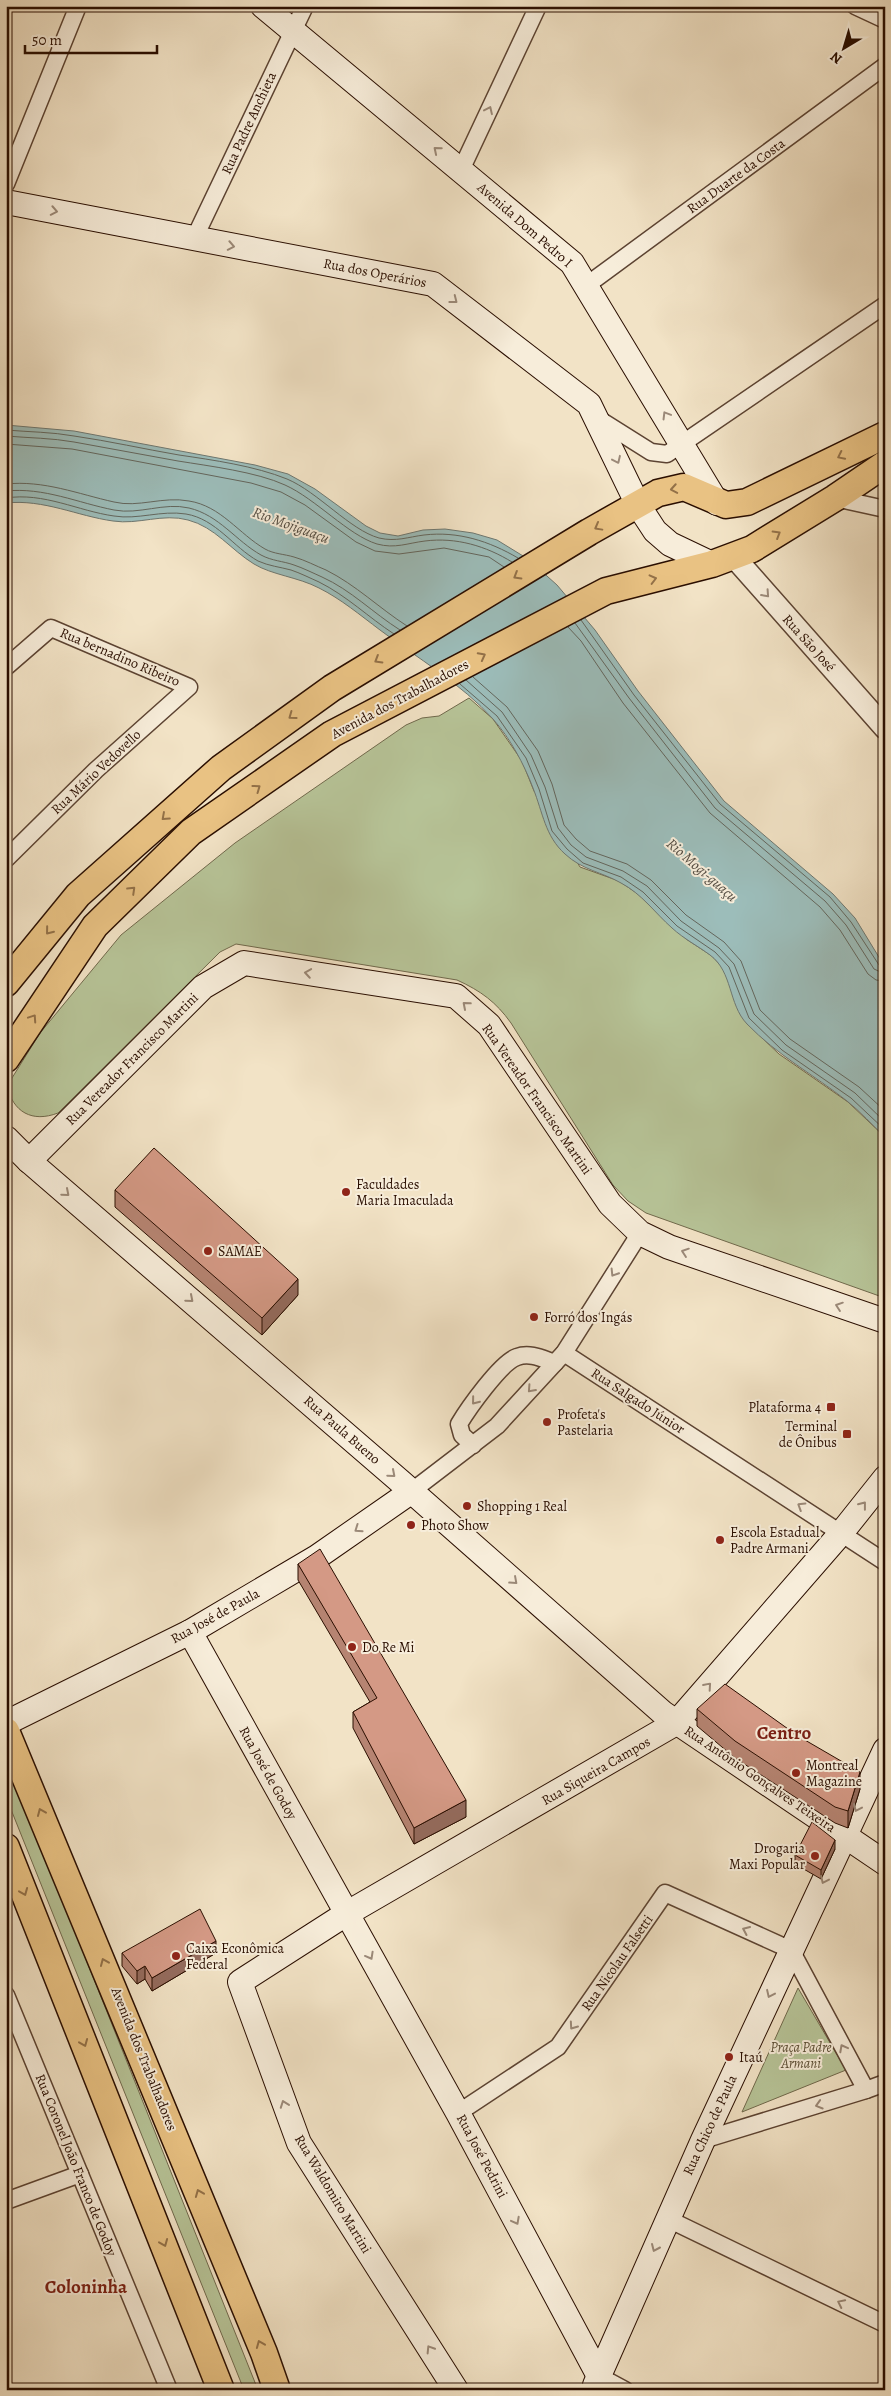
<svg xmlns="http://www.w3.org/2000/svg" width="891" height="2396" viewBox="0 0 891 2396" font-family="Alegreya,serif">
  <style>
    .green { fill: #b7c498; stroke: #70694c }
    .water { fill: #9cbdba; stroke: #6e7770 }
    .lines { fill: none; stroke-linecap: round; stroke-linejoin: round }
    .shore { stroke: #63665d; stroke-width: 1 }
    .minor-casing { stroke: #5c4332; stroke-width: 19 }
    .tertiary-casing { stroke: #5c4332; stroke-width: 24 }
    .secondary-casing { stroke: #2a0e00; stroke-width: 26 }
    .primary-casing { stroke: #2a0e00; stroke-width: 29 }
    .minor { stroke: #f7edda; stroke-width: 16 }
    .tertiary { stroke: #f7edda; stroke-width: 21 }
    .secondary { stroke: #f7edda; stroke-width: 24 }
    .primary { stroke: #e9c283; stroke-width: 26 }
    .wall { fill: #b68472; stroke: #2a0e00 }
    .shaded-wall { fill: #946b5d; stroke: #2a0e00 }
    .building { fill: #d49985; stroke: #2a0e00 }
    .oneway { stroke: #9b8978 }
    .oneway2 { stroke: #937148 }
    .poi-dot { fill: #8f2418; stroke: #f7edda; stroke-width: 2 }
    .labels { text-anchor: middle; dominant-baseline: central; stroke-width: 4; stroke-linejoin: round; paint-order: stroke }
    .street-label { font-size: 14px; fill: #2a0e00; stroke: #f7edda }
    .poi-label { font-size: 14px; fill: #2a0e00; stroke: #f7edda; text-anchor: start }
    .park-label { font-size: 14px; font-style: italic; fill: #5b4e35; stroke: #f7edda }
    .water-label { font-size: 15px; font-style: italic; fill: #524b41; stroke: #f7edda }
    .district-label { font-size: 19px; font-weight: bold; fill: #7a1f14; stroke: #f7edda }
  </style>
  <rect width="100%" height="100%" fill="#f2e3c6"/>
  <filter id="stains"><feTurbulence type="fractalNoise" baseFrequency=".004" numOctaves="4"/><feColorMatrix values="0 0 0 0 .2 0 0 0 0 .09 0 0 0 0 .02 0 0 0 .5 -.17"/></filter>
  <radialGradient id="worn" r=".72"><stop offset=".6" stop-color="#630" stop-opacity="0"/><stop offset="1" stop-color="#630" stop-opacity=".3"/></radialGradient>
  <!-- green -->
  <g class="green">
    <path d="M469 698 493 719 522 761 534 791 580 867 619 881 641 896 686 939 712 956 724 969 761 1037 779 1054 848 1102 885 1137V1298L646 1213 628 1201 613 1185 511 1023C496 1002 481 991 457 980L236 944 220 952 58 1113C32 1123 13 1112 7 1086L40 1033 121 935 235 843 406 725 422 718 439 716Z"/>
    <path d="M6 1759 258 2390H244L6 1797Z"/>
    <path d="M798 1988 846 2070 742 2112Z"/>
  </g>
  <!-- water -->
  <path class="water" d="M6 425 74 431 255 465 288 474 315 489 366 526 380 533 398 536 423 530 445 529 473 533 497 540 528 559 557 585 595 630 638 691 724 801 833 894 855 918 885 967V1137C872 1125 861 1112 847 1101 814 1075 777 1055 747 1024 728 1004 733 972 710 955 698 946 684 939 672 928 655 913 642 894 621 883 602 872 582 870 565 854 545 836 543 813 533 788 524 764 510 738 493 719 463 685 416 657 380 630 360 615 341 599 319 588 298 577 272 575 254 564 231 550 215 527 188 520 163 513 138 525 113 521 77 516 44 499 6 503Z"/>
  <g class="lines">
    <!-- shore -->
    <g class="shore">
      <path d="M6 430C29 432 52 432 74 436 109 441 144 449 179 455 213 460 255 466 287 479 318 492 350 530 379 538 396 542 408 537 424 535 458 531 489 541 518 558"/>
      <path d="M6 436C29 438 52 438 74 442 109 448 143 455 178 461 209 466 257 472 285 485 316 499 348 535 377 544 395 549 408 543 425 541 456 537 486 546 512 562"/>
      <path d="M6 444 72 449 251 483 281 492 305 505 356 542 375 551 399 554 444 548 489 557 504 567"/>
      <path d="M6 484C44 480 78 494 114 502 138 508 163 496 189 501 221 506 239 534 265 549 274 554 284 554 294 557 305 560 316 566 326 570 356 585 379 608 407 626"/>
      <path d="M6 491C44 487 78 503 114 510 139 515 164 502 189 508 219 515 236 541 261 555 272 561 283 561 294 565 303 568 313 573 322 577 351 590 373 613 400 630"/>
      <path d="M6 498C44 492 78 511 114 516 138 520 161 510 186 514 216 519 233 547 258 561 269 566 280 567 291 570 300 573 310 578 319 582 347 596 368 617 394 634"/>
      <path d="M581 620 634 695 720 804 830 897 851 922 879 965 885 967"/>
      <path d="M575 623 629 698 715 808 825 901 846 925 874 969 885 974"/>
      <path d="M568 627 581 641 623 703 710 813 820 907 840 930 868 974 876 980 885 981"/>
      <path d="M473 677 507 707 538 751 552 784 564 825 576 839 590 851 627 864 651 880 686 915 724 942 741 961 760 1010 790 1039 859 1087 885 1111"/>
      <path d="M466 680 502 712 531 755 545 787 558 828 571 845 586 857 623 871 647 886 681 921 719 948 734 964 754 1014 786 1045 855 1093 885 1122"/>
      <path d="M460 684 497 716 526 758 539 789 552 831 567 849 583 863 621 877 643 892 677 926 715 952 729 967 749 1018 782 1050 851 1098 885 1130"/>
    </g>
    <!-- minor casing -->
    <g class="minor-casing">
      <g id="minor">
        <path d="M855 6 885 20"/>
        <path d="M461 170 538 6"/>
        <path d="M6 184 78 6"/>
        <path d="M194 239 305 6"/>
        <path d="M587 285 885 66"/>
        <path d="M597 418 651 452 667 454 885 305"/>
        <path d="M835 498 885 509"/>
        <path d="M6 667 51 628 189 687 96 770 6 859"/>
        <path d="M564 1353 885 1562"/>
        <path d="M473 1445 462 1435 459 1424C468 1409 501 1362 517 1357 530 1352 543 1359 555 1363"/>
        <path d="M412 1491 497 1426 564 1353 640 1233"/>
        <path d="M6 1995 169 2390"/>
        <path d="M458 2113 558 2047 665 1893 791 1950 866 2090"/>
        <path d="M703 2140 866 2090 885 2083"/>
        <path d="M6 2201 80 2174"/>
        <path d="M668 2219 885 2324"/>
        <path d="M599 2376 625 2390"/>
      </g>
    </g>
    <!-- tertiary casing -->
    <g class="tertiary-casing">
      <path id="tertiary" d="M734 557 885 728"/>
    </g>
    <!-- secondary casing -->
    <g class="secondary-casing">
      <g id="secondary">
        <path d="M263 6 572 263 717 503"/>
        <path d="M6 202 433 284 589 404 638 505 655 531 670 544 712 564"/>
        <path d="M6 1138 29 1161 401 1482 663 1713 885 1863"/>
        <path d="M29 1161 203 987 244 963 456 996 489 1025 610 1204 640 1233 669 1247 885 1321"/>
        <path d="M190 1632 458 2113 599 2376"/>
        <path d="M6 1723 190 1632 317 1557 412 1491"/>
        <path d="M595 2385 703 2140 885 1750"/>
        <path d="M456 2390 299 2143 240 1982 346 1914 676 1723 842 1532 885 1478"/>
      </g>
    </g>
    <!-- primary casing -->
    <g class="primary-casing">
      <g id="primary">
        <path d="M6 983 78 895 221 768 332 688 589 532 658 493 684 487 726 505 747 502 885 435"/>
        <path d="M6 1059 95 926 191 832 332 734 606 591 712 564 752 549 835 498 885 464"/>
        <path d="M6 1731 264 2353 277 2390"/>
        <path d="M6 1847 221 2390"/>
      </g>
    </g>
    <!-- minor -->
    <use href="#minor" class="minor"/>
    <!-- tertiary -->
    <use href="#tertiary" class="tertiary"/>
    <!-- secondary -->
    <use href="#secondary" class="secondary"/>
    <!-- primary -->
    <use href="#primary" class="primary"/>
  </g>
  <!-- wall -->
  <g class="wall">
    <path d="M115 1190 298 1295 262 1335 115 1207Z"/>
    <path d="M298 1564 466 1817 414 1844 353 1728V1712L370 1702 298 1580Z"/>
    <path d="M697 1709 860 1789 848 1828 835 1823 735 1758 697 1726Z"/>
    <path d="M835 1849 821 1879 795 1864V1855Z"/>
    <path d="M122 1953H216L152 1991 145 1979 137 1984 122 1966Z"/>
  </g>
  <!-- shaded-wall -->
  <g class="shaded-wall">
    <path d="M298 1279V1295L262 1335V1318Z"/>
    <path d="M860 1772V1789L848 1828V1811Z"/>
    <path d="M466 1800V1817L414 1844V1828Z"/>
    <path d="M835 1840V1849L821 1879V1870Z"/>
    <path d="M216 1941V1953L152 1991V1978Z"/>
    <path d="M145 1966V1979L137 1984V1971Z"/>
  </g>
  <!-- building -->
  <g class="building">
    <path d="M154 1148 298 1279 262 1318 115 1190Z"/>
    <path d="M320 1549 466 1800 414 1828 353 1712 377 1698 298 1564Z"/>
    <path d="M725 1684 798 1736 860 1772 848 1811 835 1807 735 1741 697 1709Z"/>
    <path d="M812 1822 835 1840 821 1870 795 1855Z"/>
    <path d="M200 1909 216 1941 152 1978 145 1966 137 1971 122 1953Z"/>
  </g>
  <!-- one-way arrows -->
  <defs><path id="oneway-chevron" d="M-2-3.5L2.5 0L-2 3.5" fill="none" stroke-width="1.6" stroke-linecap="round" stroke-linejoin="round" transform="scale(1.25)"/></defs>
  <g class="oneway">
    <use href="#oneway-chevron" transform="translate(489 110) rotate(-65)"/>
    <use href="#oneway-chevron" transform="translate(437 150) rotate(-140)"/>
    <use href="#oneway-chevron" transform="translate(54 211) rotate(11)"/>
    <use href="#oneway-chevron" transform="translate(231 246) rotate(11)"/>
    <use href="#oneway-chevron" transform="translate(454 300) rotate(38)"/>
    <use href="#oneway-chevron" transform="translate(666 415) rotate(-121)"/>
    <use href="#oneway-chevron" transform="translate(617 460) rotate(65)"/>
    <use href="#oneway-chevron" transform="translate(766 594) rotate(48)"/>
    <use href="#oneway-chevron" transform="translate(308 973) rotate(-171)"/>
    <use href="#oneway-chevron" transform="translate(466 1005) rotate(-139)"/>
    <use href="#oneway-chevron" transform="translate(66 1193) rotate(41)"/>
    <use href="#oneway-chevron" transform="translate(685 1252) rotate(-161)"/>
    <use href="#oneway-chevron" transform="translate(614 1273) rotate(122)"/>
    <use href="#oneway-chevron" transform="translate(190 1299) rotate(41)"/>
    <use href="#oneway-chevron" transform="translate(839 1306) rotate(-161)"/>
    <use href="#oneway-chevron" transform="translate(531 1389) rotate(132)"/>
    <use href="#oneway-chevron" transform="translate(475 1401) rotate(129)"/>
    <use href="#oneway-chevron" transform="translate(392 1474) rotate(41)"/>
    <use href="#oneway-chevron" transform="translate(863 1505) rotate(-52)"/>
    <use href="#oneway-chevron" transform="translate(801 1506) rotate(-148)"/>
    <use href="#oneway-chevron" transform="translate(358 1529) rotate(145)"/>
    <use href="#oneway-chevron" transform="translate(514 1581) rotate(42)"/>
    <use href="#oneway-chevron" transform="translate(708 1686) rotate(-49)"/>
    <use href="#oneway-chevron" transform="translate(857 1808) rotate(115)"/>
    <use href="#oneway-chevron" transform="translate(824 1880) rotate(115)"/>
    <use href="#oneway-chevron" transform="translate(746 1930) rotate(-156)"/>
    <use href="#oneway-chevron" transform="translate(370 1956) rotate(61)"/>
    <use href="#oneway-chevron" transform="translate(770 1994) rotate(115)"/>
    <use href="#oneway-chevron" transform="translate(573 2026) rotate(125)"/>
    <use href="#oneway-chevron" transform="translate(843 2048) rotate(-118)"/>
    <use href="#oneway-chevron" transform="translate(284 2104) rotate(-110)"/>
    <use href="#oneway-chevron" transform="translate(819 2105) rotate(163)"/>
    <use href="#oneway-chevron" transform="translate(516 2221) rotate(62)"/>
    <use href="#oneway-chevron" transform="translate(655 2248) rotate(114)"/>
    <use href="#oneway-chevron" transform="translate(841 2303) rotate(-154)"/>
    <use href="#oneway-chevron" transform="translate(430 2349) rotate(-122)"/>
  </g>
  <g class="oneway2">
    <use href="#oneway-chevron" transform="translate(841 456) rotate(154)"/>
    <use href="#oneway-chevron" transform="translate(674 489) rotate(170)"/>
    <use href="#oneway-chevron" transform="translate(598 527) rotate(151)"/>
    <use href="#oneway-chevron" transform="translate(777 534) rotate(-31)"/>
    <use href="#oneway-chevron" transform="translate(517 576) rotate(149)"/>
    <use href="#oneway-chevron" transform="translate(653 579) rotate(-14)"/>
    <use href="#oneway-chevron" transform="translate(482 656) rotate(-28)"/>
    <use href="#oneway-chevron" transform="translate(378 660) rotate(149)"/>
    <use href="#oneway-chevron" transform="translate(292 716) rotate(144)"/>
    <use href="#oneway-chevron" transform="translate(257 788) rotate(-36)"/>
    <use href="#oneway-chevron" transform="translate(165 817) rotate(138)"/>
    <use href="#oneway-chevron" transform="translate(132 890) rotate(-44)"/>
    <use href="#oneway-chevron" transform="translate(49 931) rotate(129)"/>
    <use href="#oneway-chevron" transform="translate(33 1018) rotate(-56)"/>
    <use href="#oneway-chevron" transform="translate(41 1812) rotate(-113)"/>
    <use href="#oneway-chevron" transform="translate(24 1892) rotate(68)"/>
    <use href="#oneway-chevron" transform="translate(104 1962) rotate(-113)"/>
    <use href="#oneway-chevron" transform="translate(84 2043) rotate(68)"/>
    <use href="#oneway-chevron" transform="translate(199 2193) rotate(-112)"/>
    <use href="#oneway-chevron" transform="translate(164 2243) rotate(68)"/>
    <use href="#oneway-chevron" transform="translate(260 2344) rotate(-112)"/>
  </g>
  <!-- markers -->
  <g class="poi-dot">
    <circle cx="346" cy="1192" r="5"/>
    <circle cx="208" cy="1251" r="5"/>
    <circle cx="534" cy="1317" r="5"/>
    <rect x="826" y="1402" width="10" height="10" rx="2.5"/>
    <circle cx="547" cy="1422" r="5"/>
    <rect x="842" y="1429" width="10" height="10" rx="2.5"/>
    <circle cx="467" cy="1506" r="5"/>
    <circle cx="411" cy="1525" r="5"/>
    <circle cx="720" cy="1540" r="5"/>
    <circle cx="352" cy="1647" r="5"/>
    <circle cx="796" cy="1773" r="5"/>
    <circle cx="815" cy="1856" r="5"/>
    <circle cx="176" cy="1956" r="5"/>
    <circle cx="729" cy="2057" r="5"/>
  </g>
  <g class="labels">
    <!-- street labels -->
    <g class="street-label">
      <text transform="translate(249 123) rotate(-65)">Rua Padre Anchieta</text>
      <text transform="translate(736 176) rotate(-36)">Rua Duarte da Costa</text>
      <text transform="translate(525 225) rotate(41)">Avenida Dom Pedro I</text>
      <text transform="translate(375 273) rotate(11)">Rua dos Operários</text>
      <text transform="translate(809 643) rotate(48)">Rua São José</text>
      <text transform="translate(120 657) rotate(23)">Rua bernadino Ribeiro</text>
      <text transform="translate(400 699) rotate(-28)">Avenida dos Trabalhadores</text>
      <text transform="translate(96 772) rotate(-43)">Rua Mário Vedovello</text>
      <text transform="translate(132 1059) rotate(-45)">Rua Vereador Francisco Martini</text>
      <text transform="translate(537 1099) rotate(55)">Rua Vereador Francisco Martini</text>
      <text transform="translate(638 1401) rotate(33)">Rua Salgado Júnior</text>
      <text transform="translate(342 1430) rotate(41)">Rua Paula Bueno</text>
      <text transform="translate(215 1616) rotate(-29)">Rua José de Paula</text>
      <text transform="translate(596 1771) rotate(-30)">Rua Siqueira Campos</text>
      <text transform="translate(268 1773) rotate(61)">Rua José de Godoy</text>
      <text transform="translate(760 1779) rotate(34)">Rua Antônio Gonçalves Teixeira</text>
      <text transform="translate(617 1963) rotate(-55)">Rua Nicolau Falsetti</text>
      <text transform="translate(144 2059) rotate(68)">Avenida dos Trabalhadores</text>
      <text transform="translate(710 2125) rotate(-65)">Rua Chico de Paula</text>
      <text transform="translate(482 2156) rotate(62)">Rua José Pedrini</text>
      <text transform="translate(76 2165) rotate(68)">Rua Coronel João Franco de Godoy</text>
      <text transform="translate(333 2194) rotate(59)">Rua Waldomiro Martini</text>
    </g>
    <!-- poi labels -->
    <g class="poi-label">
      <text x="356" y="1184">Faculdades<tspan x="356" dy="16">Maria Imaculada</tspan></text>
      <text x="218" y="1251">SAMAE</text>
      <text x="544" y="1317">Forró dos Ingás</text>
      <text x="821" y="1407" text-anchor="end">Plataforma 4</text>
      <text x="557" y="1414">Profeta's<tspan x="557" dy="16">Pastelaria</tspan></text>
      <text x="837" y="1426" text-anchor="end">Terminal<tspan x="837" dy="16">de Ônibus</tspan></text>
      <text x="477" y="1506">Shopping 1 Real</text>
      <text x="421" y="1525">Photo Show</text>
      <text x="730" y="1532">Escola Estadual<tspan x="730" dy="16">Padre Armani</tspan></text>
      <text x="362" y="1647">Do Re Mi</text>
      <text x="806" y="1765">Montreal<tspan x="806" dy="16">Magazine</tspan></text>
      <text x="805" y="1848" text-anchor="end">Drogaria<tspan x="805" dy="16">Maxi Popular</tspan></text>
      <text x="186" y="1948">Caixa Econômica<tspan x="186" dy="16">Federal</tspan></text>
      <text x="739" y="2057">Itaú</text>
    </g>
    <!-- park labels -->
    <g class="park-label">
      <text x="801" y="2047">Praça Padre<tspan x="801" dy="16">Armani</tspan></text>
    </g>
    <!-- water labels -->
    <g class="water-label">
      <text transform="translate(291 525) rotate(20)">Rio Mojiguaçu</text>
      <text transform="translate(702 870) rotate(41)">Rio Mogi-guaçu</text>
    </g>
    <!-- district labels -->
    <g class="district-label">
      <text x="784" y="1733">Centro</text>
      <text x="86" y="2287">Coloninha</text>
    </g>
  </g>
  <!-- margin -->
  <rect width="891" height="2396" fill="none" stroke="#f2e3c6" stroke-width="25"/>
  <rect x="8" y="8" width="876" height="2381" fill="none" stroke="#2a0e00" stroke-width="2.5"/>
  <rect x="12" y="12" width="866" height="2371" fill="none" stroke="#2a0e00"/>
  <!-- north arrow -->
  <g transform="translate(844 48) rotate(218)" stroke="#f7edda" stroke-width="4" paint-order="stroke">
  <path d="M0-4L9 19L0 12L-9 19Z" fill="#2a0e00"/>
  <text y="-8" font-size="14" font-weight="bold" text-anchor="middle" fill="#2a0e00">N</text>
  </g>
  <!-- scale -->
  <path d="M25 45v8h132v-8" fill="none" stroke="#2a0e00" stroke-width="2.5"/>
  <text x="32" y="45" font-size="15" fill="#2a0e00" stroke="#f7edda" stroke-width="4" paint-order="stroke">50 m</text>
  <rect width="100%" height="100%" filter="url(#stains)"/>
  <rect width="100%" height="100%" fill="url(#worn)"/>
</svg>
